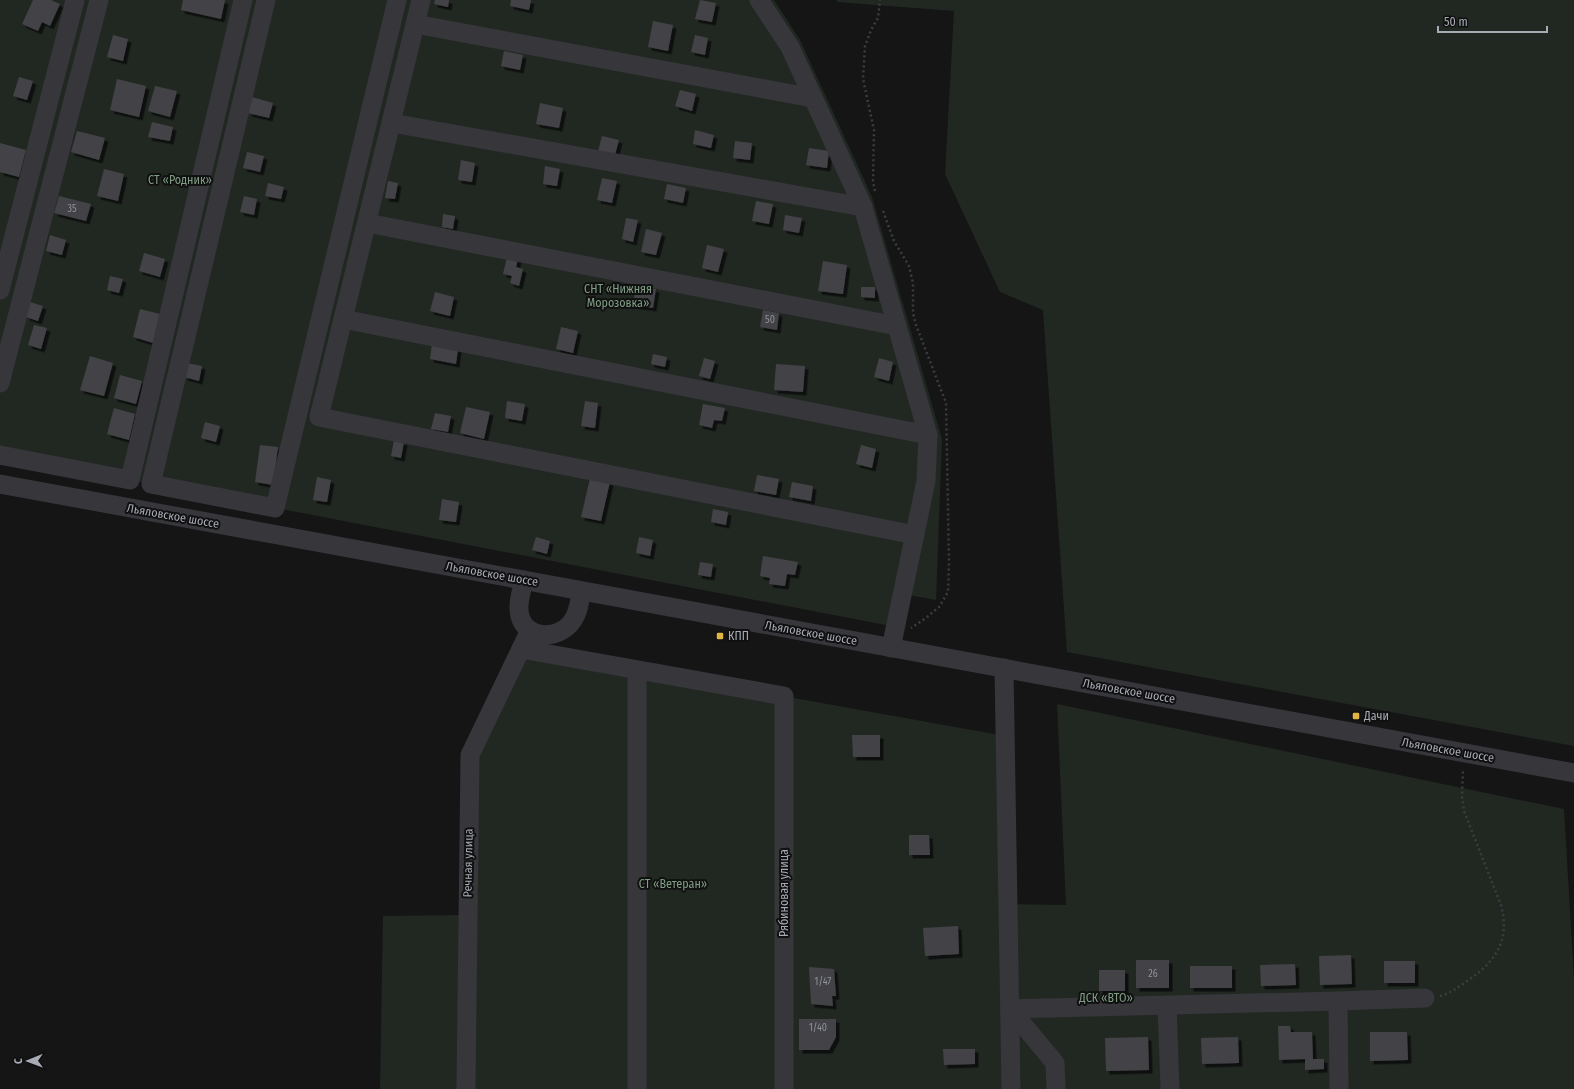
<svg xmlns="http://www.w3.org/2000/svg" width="1574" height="1089" viewBox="0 0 1574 1089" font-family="'Fira Sans Condensed',sans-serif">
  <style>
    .green { fill: #212822 }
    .building { fill: #424246; filter: url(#shadow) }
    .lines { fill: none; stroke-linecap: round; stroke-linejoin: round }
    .path { stroke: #3c3d42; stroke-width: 2.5; stroke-dasharray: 2 3; stroke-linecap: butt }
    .minor { stroke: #36363b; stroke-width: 19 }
    .poi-dot { fill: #e0b443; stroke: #101011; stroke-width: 1.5 }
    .labels { text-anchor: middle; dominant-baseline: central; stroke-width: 4; stroke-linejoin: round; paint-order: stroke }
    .number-label { font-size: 10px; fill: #8e9199 }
    .park-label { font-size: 12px; fill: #809e84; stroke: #101011 }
    .street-label { font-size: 12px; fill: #a8abb5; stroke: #101011 }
    .poi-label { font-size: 12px; fill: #a8abb5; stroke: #101011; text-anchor: start }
  </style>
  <defs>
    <filter id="shadow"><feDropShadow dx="3.5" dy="3.5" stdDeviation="0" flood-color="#0009"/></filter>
  </defs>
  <rect width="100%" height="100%" fill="#151516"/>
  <!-- green -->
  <g class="green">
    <path d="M0 0H774L800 40 872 197 942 439 936 600 898 593 891 626 0 455Z"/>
    <path d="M837 0H1574V746L1067 652 1043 310 1000 292 945 174 954 11 837 2Z"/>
    <path d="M521 649 1005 736 1008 904 1066 905 1057 704 1564 809 1574 980V1089H380L383 916 468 915 470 755Z"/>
  </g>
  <!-- building -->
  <g class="building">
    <path d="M33 0H51L60 4 50 26 42 22 38 31 22 24Z"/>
    <path d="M183 0H225L221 19 181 10Z"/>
    <path d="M435 0H449L448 7 434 4Z"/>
    <path d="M511 0H531L529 10 510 6Z"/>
    <path d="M700 0 716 3 712 22 695 19Z"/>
    <path d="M653 21 673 25 668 51 648 47Z"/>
    <path d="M113 35 128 39 123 61 107 57Z"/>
    <path d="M695 35 708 38 705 55 691 52Z"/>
    <path d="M504 51 523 55 520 70 501 66Z"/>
    <path d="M19 77 33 81 27 100 13 96Z"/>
    <path d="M117 79 146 86 139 117 110 110Z"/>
    <path d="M155 86 177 91 170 117 148 111Z"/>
    <path d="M680 90 696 94 692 111 675 106Z"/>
    <path d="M252 97 273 103 269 118 248 113Z"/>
    <path d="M540 103 563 108 559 128 536 124Z"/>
    <path d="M152 122 173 127 170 141 148 137Z"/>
    <path d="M695 130 714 135 711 148 693 144Z"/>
    <path d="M77 131 105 138 99 160 71 152Z"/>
    <path d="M602 136 619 140 615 155 598 151Z"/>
    <path d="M735 141 752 143 750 160 733 158Z"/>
    <path d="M0 143 26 150 19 177 0 172Z"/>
    <path d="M809 148 829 151 827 168 806 165Z"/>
    <path d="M247 152 264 156 260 172 243 168Z"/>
    <path d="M461 160 475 163 472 182 458 180Z"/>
    <path d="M545 166 560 169 557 186 543 184Z"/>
    <path d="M104 169 124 174 118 201 97 196Z"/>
    <path d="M602 178 617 181 612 203 597 200Z"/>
    <path d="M388 181 398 183 395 199 385 198Z"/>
    <path d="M268 183 284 187 281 199 265 196Z"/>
    <path d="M667 184 686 188 683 203 664 199Z"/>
    <path d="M59 196 91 204 86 221 54 213Z"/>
    <path d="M244 196 257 199 254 215 240 212Z"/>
    <path d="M756 201 773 204 769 224 752 221Z"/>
    <path d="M443 214 455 216 453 229 442 227Z"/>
    <path d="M785 215 802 218 799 233 783 230Z"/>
    <path d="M626 218 638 220 633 242 622 239Z"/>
    <path d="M646 229 662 233 656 255 641 252Z"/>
    <path d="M50 235 66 240 62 255 46 251Z"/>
    <path d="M707 245 724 249 718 272 702 268Z"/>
    <path d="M144 253 165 259 160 277 139 271Z"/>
    <path d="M507 257 518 259 516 267 523 269 519 286 510 283 512 276 503 274Z"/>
    <path d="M823 261 847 265 843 294 818 291Z"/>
    <path d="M110 276 123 279 119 293 107 290Z"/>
    <path d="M636 286 656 289 653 308 633 305Z"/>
    <path d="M861 287H875V298L861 297Z"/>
    <path d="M435 292 454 297 450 316 430 311Z"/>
    <path d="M30 302 43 306 38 321 26 317Z"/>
    <path d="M140 309 160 314 153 343 133 337Z"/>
    <path d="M763 310 779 313 777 330 760 327Z"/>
    <path d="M34 325 47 328 41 349 28 345Z"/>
    <path d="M561 327 578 331 573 353 556 349Z"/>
    <path d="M432 344 458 349 456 364 430 359Z"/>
    <path d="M653 354 667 357 665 367 651 364Z"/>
    <path d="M90 356 113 363 104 396 80 390Z"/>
    <path d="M704 358 715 361 710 379 699 376Z"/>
    <path d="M879 358 893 362 889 381 874 377Z"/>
    <path d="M187 363 202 366 199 381 184 377Z"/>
    <path d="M776 364 805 366 803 392 774 390Z"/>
    <path d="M120 375 142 381 136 404 114 398Z"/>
    <path d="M507 401 525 404 522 421 505 418Z"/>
    <path d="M585 401 598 403 595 428 581 426Z"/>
    <path d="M703 404 725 408 722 421 714 420 712 428 699 425Z"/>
    <path d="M466 407 490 412 484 439 460 433Z"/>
    <path d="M114 408 135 414 129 440 107 434Z"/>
    <path d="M435 413 451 416 448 432 431 429Z"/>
    <path d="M205 422 220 426 216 442 201 438Z"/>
    <path d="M394 440 404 442 401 458 391 456Z"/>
    <path d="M260 445 278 447 273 485 255 482Z"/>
    <path d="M861 445 876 449 872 468 856 464Z"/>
    <path d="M757 475 779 479 776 495 754 491Z"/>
    <path d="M317 477 331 480 327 502 313 500Z"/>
    <path d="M590 478 610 482 601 521 581 517Z"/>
    <path d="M792 482 813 486 811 501 789 497Z"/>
    <path d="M442 499 459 502 456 522 439 520Z"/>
    <path d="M713 509 728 512 726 525 711 522Z"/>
    <path d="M536 537 550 541 547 554 532 550Z"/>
    <path d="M639 537 653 540 650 556 636 553Z"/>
    <path d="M763 556 798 562 795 575 787 574 785 586 769 584 770 578 760 576Z"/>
    <path d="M700 562 713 564 711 577 698 575Z"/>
    <path d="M852 735H880V757H853Z"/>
    <path d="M909 835H929L930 855H909Z"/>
    <path d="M958 926 959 954 925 956 923 928Z"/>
    <path d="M1351 955 1352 984 1320 985 1319 956Z"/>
    <rect x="1136" y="960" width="33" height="28"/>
    <rect x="1384" y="961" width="31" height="22"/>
    <path d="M1295 964 1296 985 1261 986 1260 965Z"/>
    <rect x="1190" y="966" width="42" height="22"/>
    <path d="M809 967 834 969 836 996H832L833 1006 811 1004Z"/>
    <rect x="1099" y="970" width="26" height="21"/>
    <path d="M799 1019H836V1037L829 1050H799Z"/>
    <path d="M1278 1026H1290L1291 1032H1312L1313 1059H1324V1069L1305 1070V1059L1279 1060Z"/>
    <path d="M1370 1032H1407L1408 1060 1370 1061Z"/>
    <path d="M1148 1037 1149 1070 1106 1071 1105 1038Z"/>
    <path d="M1238 1037 1239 1063 1202 1064 1201 1038Z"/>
    <path d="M943 1049H975V1064L944 1065Z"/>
  </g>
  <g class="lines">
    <!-- path -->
    <g class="path">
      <path d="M875 191 873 182 874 130 863 79 865 46 871 30 878 18 880 0"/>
      <path d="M883 211 894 241 909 266 913 283V313L916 325 946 403 949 562 948 592 939 607 926 618 911 628"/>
      <path d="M1440 996C1451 993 1460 986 1470 979 1497 960 1510 939 1501 905L1464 811 1462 796 1463 769"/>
    </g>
    <!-- minor -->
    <g class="minor">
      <path d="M266 0 151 484 275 508 397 0"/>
      <path d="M421 0 319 417 915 535"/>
      <path d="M759 0 790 47 863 207 928 435 926 481 891 648"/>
      <path d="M415 24 813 98"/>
      <path d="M392 123 863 207"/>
      <path d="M367 223 897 326"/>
      <path d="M0 290 75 0"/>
      <path d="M343 319 928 435"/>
      <path d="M0 383 99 0"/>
      <path d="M0 455 130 480 243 0"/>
      <path d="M0 484 1574 773"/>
      <path d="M524 580C522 590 518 600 519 610 521 640 559 642 573 620 579 611 580 600 581 591"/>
      <path d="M521 649 784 696V1089"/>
      <path d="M1004 668 1011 1089"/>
      <path d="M637 670V1089"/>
      <path d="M1338 1001 1425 998"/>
      <path d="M1167 1005 1170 1089"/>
      <path d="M1010 1009 1338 1001 1339 1089"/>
      <path d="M1010 1009 1055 1063 1056 1089"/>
      <path d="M466 1089 470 755 530 630"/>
    </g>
  </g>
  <!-- markers -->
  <g class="poi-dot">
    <rect x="716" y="632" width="8" height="8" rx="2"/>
    <rect x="1352" y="712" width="8" height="8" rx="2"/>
  </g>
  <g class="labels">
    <!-- number labels -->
    <g class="number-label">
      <text x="72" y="209">35</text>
      <text x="770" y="320">50</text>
      <text x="1153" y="974">26</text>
      <text x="823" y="982">1/47</text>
      <text x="818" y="1028">1/40</text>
    </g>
    <!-- park labels -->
    <g class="park-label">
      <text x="180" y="180">СТ «Родник»</text>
      <text x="618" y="289">СНТ «Нижняя<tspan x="618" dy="14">Морозовка»</tspan></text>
      <text x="673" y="884">СТ «Ветеран»</text>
      <text x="1106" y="998">ДСК «ВТО»</text>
    </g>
    <!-- street labels -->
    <g class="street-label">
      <text transform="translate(173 516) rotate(10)">Льяловское шоссе</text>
      <text transform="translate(492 574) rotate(10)">Льяловское шоссе</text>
      <text transform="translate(811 633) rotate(10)">Льяловское шоссе</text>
      <text transform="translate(1129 691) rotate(10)">Льяловское шоссе</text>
      <text transform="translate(1448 750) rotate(10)">Льяловское шоссе</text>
      <text transform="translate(468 863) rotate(-89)">Речная улица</text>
      <text transform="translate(784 893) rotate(-90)">Рябиновая улица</text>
    </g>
    <!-- poi labels -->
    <g class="poi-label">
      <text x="728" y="636">КПП</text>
      <text x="1364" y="716">Дачи</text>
    </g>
  </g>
  <!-- north arrow -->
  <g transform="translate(28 1061) rotate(269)" stroke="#101011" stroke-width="3" paint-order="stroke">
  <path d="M0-3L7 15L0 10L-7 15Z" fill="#a8abb5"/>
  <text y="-6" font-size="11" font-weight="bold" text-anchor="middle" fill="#a8abb5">С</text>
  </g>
  <!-- scale -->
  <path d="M1438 26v6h109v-6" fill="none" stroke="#a8abb5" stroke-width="2"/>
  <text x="1444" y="26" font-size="12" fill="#a8abb5" stroke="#101011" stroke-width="3" paint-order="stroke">50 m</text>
</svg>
